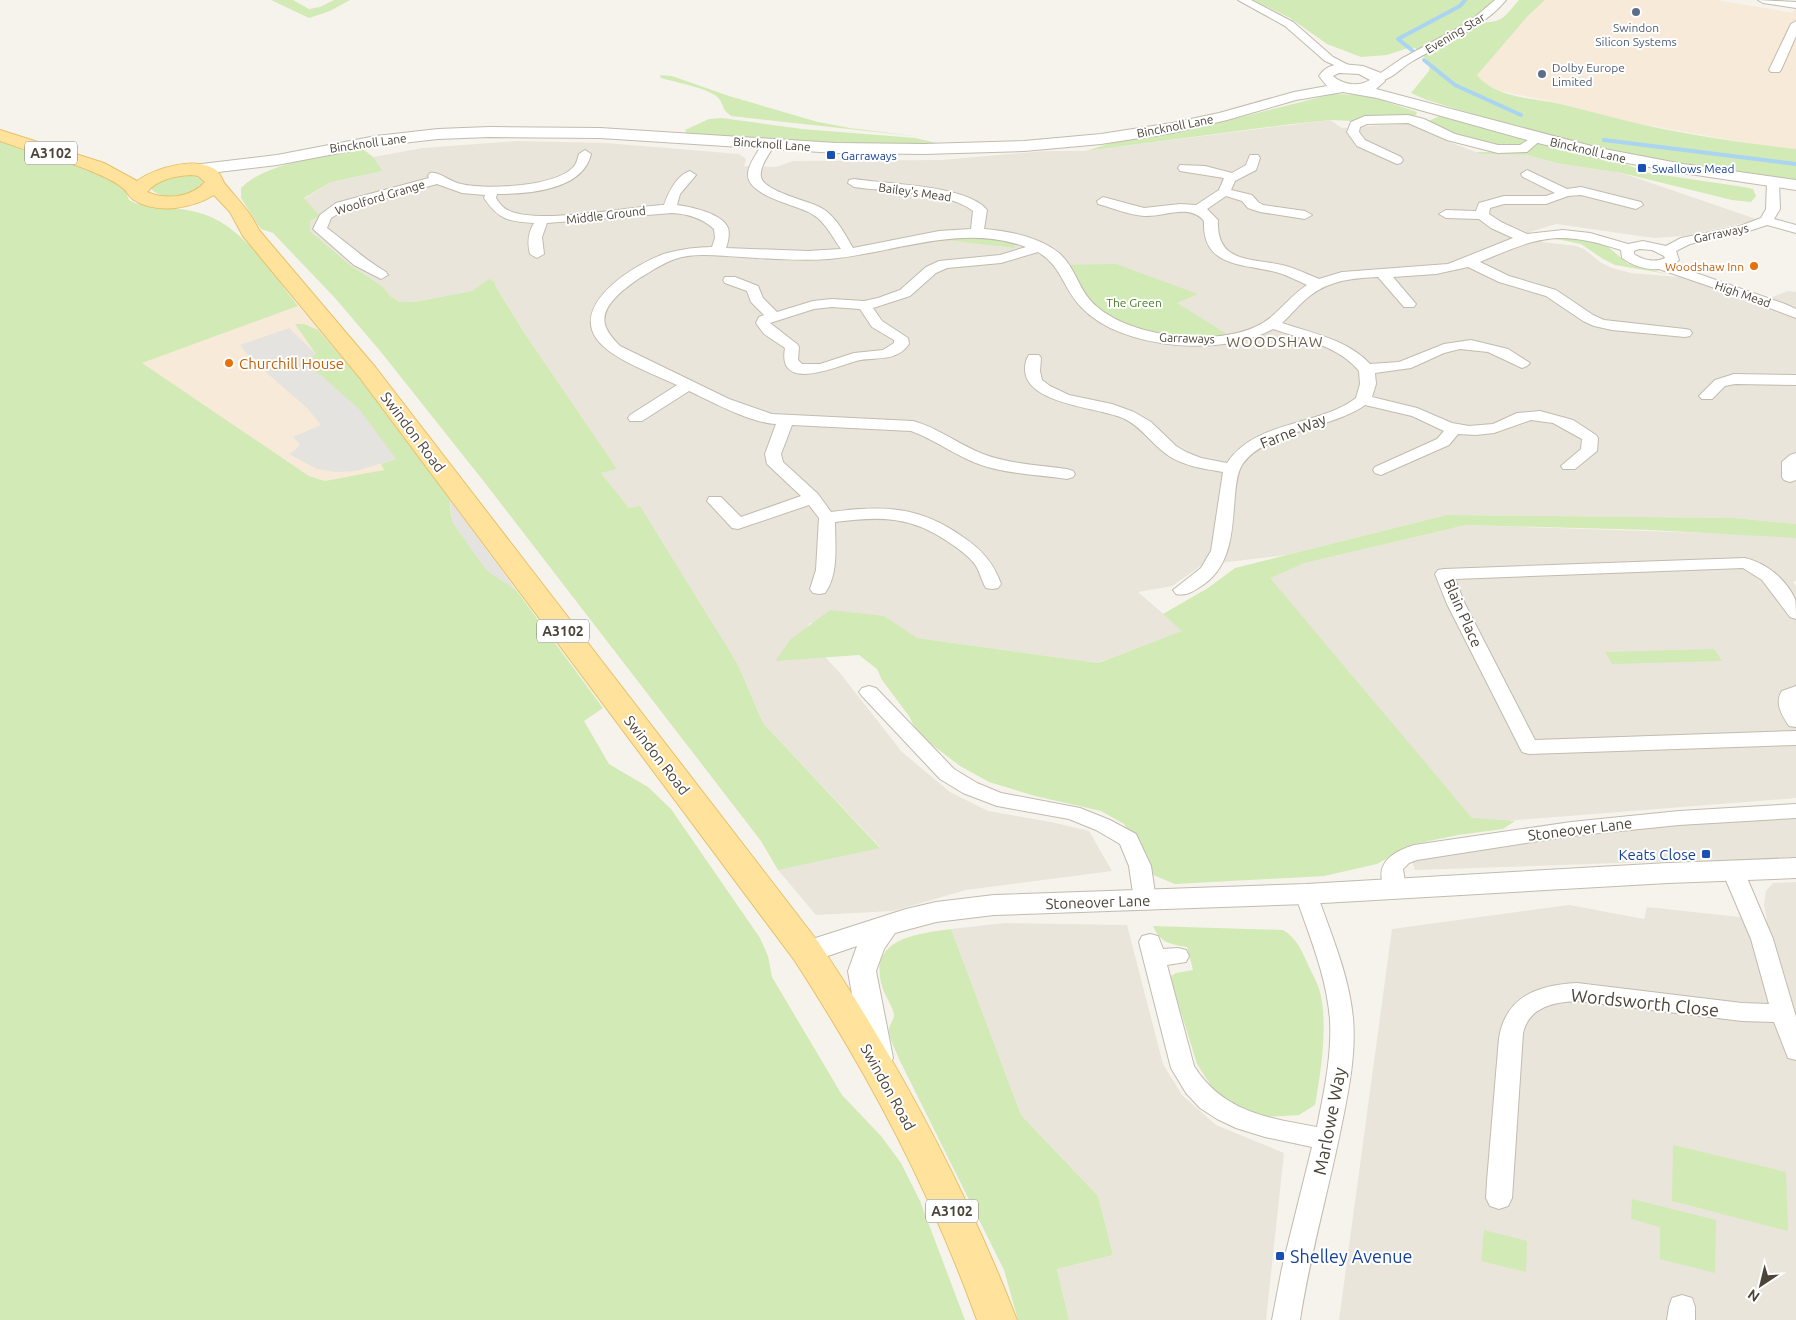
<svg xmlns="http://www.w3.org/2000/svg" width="1796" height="1320" viewBox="0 0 1796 1320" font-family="Ubuntu,sans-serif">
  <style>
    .residential { fill: #eae5da }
    .commercial { fill: #f7ead8 }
    .green { fill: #d2eab5 }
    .parking { fill: #e5e3e0 }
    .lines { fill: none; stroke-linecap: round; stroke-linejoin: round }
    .stream { stroke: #a9d4f2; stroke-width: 4 }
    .minor-casing { stroke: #c2bbae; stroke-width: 2 }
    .tertiary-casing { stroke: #c2bbae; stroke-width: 2 }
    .primary-casing { stroke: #e6c16a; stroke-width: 2 }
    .minor { fill: #fff; fill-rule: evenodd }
    .tertiary { fill: #fff; fill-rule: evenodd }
    .primary { fill: #ffe39c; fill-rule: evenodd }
    .service-dot { fill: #5c6f8a; stroke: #fff; stroke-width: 2 }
    .transit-dot { fill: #1a4fb4; stroke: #fff; stroke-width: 2 }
    .food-dot { fill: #e8710a; stroke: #fff; stroke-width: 2 }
    .labels { text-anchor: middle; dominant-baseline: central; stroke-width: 4; stroke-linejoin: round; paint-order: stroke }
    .far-service-label { font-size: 12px; fill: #4e5e75; stroke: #fff }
    .far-street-label { font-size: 12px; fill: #4b4439; stroke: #fff }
    .far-transit-label { font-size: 12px; fill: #164399; stroke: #fff; text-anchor: start }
    .far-food-label { font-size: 12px; fill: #c56008; stroke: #fff; text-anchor: end }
    .far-park-label { font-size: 12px; fill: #4a7f2a; stroke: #fff }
    .shield { fill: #fff; stroke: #817c74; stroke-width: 1 }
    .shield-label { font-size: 14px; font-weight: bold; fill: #4b4439 }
    .far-quarter-label { font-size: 15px; letter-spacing: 1px; fill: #6e6250; stroke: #fff }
    .food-label { font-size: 15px; fill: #c56008; stroke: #fff; text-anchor: start }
    .street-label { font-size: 15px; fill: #4b4439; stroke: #fff }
    .transit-label { font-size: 15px; fill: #164399; stroke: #fff; text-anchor: end }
    .near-street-label { font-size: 18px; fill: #4b4439; stroke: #fff }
    .near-transit-label { font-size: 18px; fill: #164399; stroke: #fff; text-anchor: start }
  </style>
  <rect width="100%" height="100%" fill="#f6f3ec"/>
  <!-- residential -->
  <g class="residential">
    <path d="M1330 120 1342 128 1412 123 1442 139 1481 154 1526 155 1561 164 1622 173 1759 220 1683 236 1654 238 1556 224 1530 232 1543 242 1576 246 1584 249 1600 262 1612 268 1631 273 1679 277 1719 290 1764 300 1788 291 1796 292V524L1734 518 1446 515 1287 555 1202 565 1172 586 1138 592 1183 631 1097 663 810 623 803 633 840 673 902 752 950 792 988 811 1051 822 1089 831 1112 871 966 890 893 911 816 915 778 870 880 847 763 723 738 665 629 508 601 473 616 468 525 334 496 287 495 282 489 280 472 291 414 302H400L390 297 382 286 350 265 310 231V221L320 216 304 199 331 182 383 171 373 157 423 148 517 141 606 143 739 154 746 159 744 166 776 167 793 161 942 160 1045 151H1086Z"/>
    <path d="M1466 525 1796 536V581L1793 582 1796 586V798L1504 821 1472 819 1269 578 1305 563Z"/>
    <path d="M1796 816V857L1415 870 1412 861 1423 857 1597 828Z"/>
    <path d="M1796 882V1320H1339L1392 929 1569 905 1644 919 1647 907 1767 920 1764 905 1766 891 1773 883Z"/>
    <path d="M1005 923 1127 925 1163 1064 1182 1095 1216 1125 1284 1153 1266 1320H1069L1057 1269 1113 1255 1098 1196 1021 1115 951 929Z"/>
  </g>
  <!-- commercial -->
  <g class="commercial">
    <path d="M1545 0H1716L1793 13 1796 7V149L1771 147 1629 122 1563 104 1500 91 1484 83 1476 75 1490 55Z"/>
    <path d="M298 306 428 458 363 475 325 481 309 476 141 363Z"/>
  </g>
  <!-- green -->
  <g class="green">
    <path d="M271 0H293L309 9 320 7 334 0H350L330 11 309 18Z"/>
    <path d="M1253 0H1494L1474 22C1502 23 1501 21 1519 0H1545L1528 16 1477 75C1495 99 1537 98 1565 105 1586 110 1606 116 1627 121 1680 134 1742 143 1796 149V181L1620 155 1539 134 1427 100 1411 93 1429 71 1430 63 1415 48H1408L1387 55 1361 57 1327 44 1290 18Z"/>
    <path d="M660 75 672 76 729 96 818 122 850 128 922 137 731 116C721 108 725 108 720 100 714 89 674 82 661 78Z"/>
    <path d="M1333 94 1366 95 1417 112 1416 115 1410 117H1383L1353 121 1330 120 1292 124 1086 151 1114 142 1206 126Z"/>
    <path d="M1439 116 1612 159 1649 173 1744 187 1753 189 1756 196 1751 202 1732 200 1622 173 1561 164 1526 155 1481 154 1476 152H1494L1425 123Z"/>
    <path d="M722 118 802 129 915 138 941 144 875 145 697 136 687 133 685 130 709 119Z"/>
    <path d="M0 141 109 178 125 189 129 200 135 203C155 207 176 207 196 212 242 223 270 271 298 306L142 363 309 476 325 481 384 470 381 464 396 459 323 377 299 362 316 354 295 324H304L318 330 381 404 450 500 451 516 504 581 516 590 603 708 584 721 609 764 648 787 671 809 760 938 768 956 772 977 842 1095 881 1136 901 1163 920 1201 965 1320H0Z"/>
    <path d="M356 149H363L373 157 383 171 331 182 304 198 320 216 310 221V231L350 265 382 286 391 297 400 302H414L472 291 489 279 495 282 496 287 525 334 617 469 601 473 629 508 640 506 738 665 763 723 880 848 778 870 761 841 485 483 381 352 335 298 273 233 261 229 241 198V188C264 164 323 156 356 149Z"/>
    <path d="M188 175 200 178 203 182C196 197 164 201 152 190L151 187 163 178Z"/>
    <path d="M953 237 997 238 1014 243 1015 248 938 239Z"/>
    <path d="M1546 237H1572L1606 245 1628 264 1667 274 1615 265 1603 259 1581 244Z"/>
    <path d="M1116 264 1198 294 1177 303 1233 338H1166L1101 317 1063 265Z"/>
    <path d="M1446 515 1735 518 1796 524V538L1650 530 1466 525 1305 563 1270 578 1472 818 1515 821 1503 829 1458 835 1410 845 1377 864 1324 876 1175 884 1153 875 1139 846 1124 824 1101 811 1035 796 989 782 960 766 918 734 909 716 882 680 877 669 859 655 775 661 791 639 830 610 884 616 917 638 1098 663 1182 631 1163 614 1208 588 1235 568Z"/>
    <path d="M1714 649 1722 661 1612 664 1605 652Z"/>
    <path d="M1153 926 1283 930C1297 938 1303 953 1309 967 1313 975 1318 984 1320 992 1328 1024 1321 1073 1315 1105L1299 1115 1266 1117 1237 1106 1213 1089 1197 1064 1171 980V976L1176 973 1193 970 1187 947C1170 944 1160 943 1153 926Z"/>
    <path d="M951 929 1021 1115 1098 1196 1113 1255 1057 1269 1069 1320H1018L1004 1270 899 1059C896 1051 889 1038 889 1030 889 1025 894 1020 894 1015 893 1006 884 995 882 986 868 938 917 934 951 929Z"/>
    <path d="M1673 1145 1786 1172 1788 1231 1672 1201Z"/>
    <path d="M1632 1199 1716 1220 1715 1273 1660 1259V1227L1631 1219Z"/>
    <path d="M1484 1230 1527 1241 1526 1272 1481 1261Z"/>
  </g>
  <!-- parking -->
  <g class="parking">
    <path d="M289 328 316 354 299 362 323 377 359 409 396 459 356 471 336 472 317 469 289 454 295 450 300 444 293 437 321 425 307 408 251 359 240 345Z"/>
    <path d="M450 500 516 590 487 571 452 522Z"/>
  </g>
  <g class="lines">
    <!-- stream -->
    <g class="stream">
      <path d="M1413 51 1398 39 1460 6 1465 0"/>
      <path d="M1424 60 1455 85 1521 115"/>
      <path d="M1604 140 1796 164"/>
    </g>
    <!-- minor casing -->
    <g class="minor-casing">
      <g id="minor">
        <path d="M1238 0H1251L1293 22 1333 57 1354 68 1348 71 1325 61 1285 26Z"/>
        <path d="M1495 0H1506C1482 29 1443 43 1411 62 1400 69 1392 79 1378 82L1372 79 1401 59 1469 22Z"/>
        <path d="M1758 0 1796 2V8L1763 3Z"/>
        <path d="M1796 21V36L1781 70 1779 72H1771L1769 70 1791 24Z"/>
        <path d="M1408 115 1424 119 1455 134 1498 145H1520L1537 134 1543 138 1527 152 1498 153 1447 140 1408 123 1367 124 1360 127 1359 132 1365 140 1401 157 1403 160 1401 163 1397 164 1357 146 1347 132 1351 122 1365 116Z"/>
        <path d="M768 141 774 145C770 154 759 166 761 177 763 190 803 200 815 205 834 212 843 231 853 248L939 231 971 229 973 211C949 191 886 192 854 187L848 183 849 180 854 179C885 184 968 185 987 210L984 229C1009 231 1039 237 1059 253 1074 266 1078 286 1090 300 1122 337 1212 347 1255 327 1276 318 1288 297 1307 285 1298 281 1289 276 1279 273 1245 263 1202 269 1204 221 1190 203 1164 217 1144 216 1129 215 1113 208 1098 204L1097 201 1103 197 1144 208 1180 204 1196 205 1219 190 1224 178 1180 171 1178 168 1180 165 1205 166 1232 173 1246 165 1250 155H1258L1260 158 1256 170 1235 181 1231 190 1252 195 1258 202 1263 205 1305 211 1312 215 1305 219 1260 212 1248 208 1242 201 1226 196 1207 209 1218 220C1216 263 1250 258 1282 265 1295 268 1307 274 1319 279L1342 272 1448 264 1513 238 1491 228 1479 219 1446 218 1439 214 1446 210 1476 211 1479 203 1504 196H1546L1555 193 1523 177 1521 174 1527 170 1567 189 1581 187 1641 202 1643 205 1636 209 1581 195 1568 196 1546 204H1504L1490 208 1489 214 1501 222 1527 234 1563 230 1590 233 1628 244 1643 241 1666 246 1681 238 1740 226 1761 218 1766 209 1767 182 1773 178 1779 182 1780 209 1774 219 1796 225V233L1767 225 1743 233 1690 244 1676 251 1679 260 1673 265 1785 304 1796 309V318L1741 297 1659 269C1646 270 1633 266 1622 258L1621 250C1557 229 1539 237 1480 262L1509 276 1556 290 1593 315 1604 320 1685 329 1690 330 1692 333 1690 336 1685 337 1612 330 1594 326 1583 321 1546 296 1499 282 1468 267 1436 274 1393 277 1416 304 1414 307H1404L1378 277C1354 278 1331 280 1311 295 1300 303 1292 314 1282 323 1312 333 1348 340 1370 364L1399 362 1444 344 1471 340 1508 349 1530 363 1527 366 1522 368 1488 352 1460 349 1444 353 1411 368 1375 373 1376 384 1372 397 1417 408 1452 423 1469 426 1493 424 1517 413 1540 411 1573 420 1596 435 1598 438 1597 451 1575 469H1563L1561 466 1581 449 1582 439 1553 423 1531 420 1494 433 1476 435 1458 434 1449 445 1381 475 1375 473 1373 470 1375 467 1437 439 1444 431 1412 416 1365 405C1334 428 1263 432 1242 465 1237 473 1236 485 1235 495 1232 528 1233 567 1200 587 1192 592 1186 596 1176 594L1173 590 1201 568 1211 551 1223 472C1205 469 1184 466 1169 456 1152 445 1143 428 1125 419 1100 407 1025 405 1025 369 1025 364 1026 359 1029 355H1039L1041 358 1040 371 1042 380 1050 386 1069 395 1112 404 1134 412 1151 422 1176 446 1186 452 1201 458 1227 463C1255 420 1318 427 1356 398L1360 384 1359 371C1339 346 1302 339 1273 329 1224 357 1122 350 1082 308 1063 289 1062 266 1038 252L1001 263 947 268 936 273 910 296 873 308 882 321 908 338 909 344C896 363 875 356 856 361 835 367 777 393 785 348L764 334 756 323 759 317 764 315 751 302 747 291 725 283 723 280 725 277H735L758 286 763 298 777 312 813 301 832 299 864 301 878 298 900 290 926 267 939 261 1000 255 1026 247C960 223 896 253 829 259 801 261 771 259 742 257 720 256 696 252 675 259 661 264 650 272 638 279 630 285 621 291 615 298 597 317 604 330 620 346L729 399 772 414 913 421C939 428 959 445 983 454 1009 464 1040 465 1067 469L1073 471 1075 474 1073 477 1067 479C1035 474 998 474 969 460 949 451 931 438 911 431L792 425 781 454 783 462 818 494 831 512C883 505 920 506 963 537 981 549 994 563 1001 584L998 588 992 589 986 588C981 580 980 571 974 563 967 555 959 549 950 543 911 516 881 516 835 522 835 544 839 574 825 593L819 594 813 593 810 589 816 570 819 518 809 505 738 529 732 528 707 501 709 497H721L741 517 801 496 767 464 765 454 776 424C751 423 712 402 689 391L642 421H630L628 418 630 415 677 385C654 374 610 359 596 338 572 302 638 262 667 253 682 249 697 247 712 247L715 238 714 229C702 218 688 214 672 213L547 223 542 237 544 254 537 258 530 254C527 242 528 233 534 223 508 221 499 220 484 198L485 195 462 193 437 184 346 209 331 218 327 228C347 243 364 259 386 272L388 275 381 279 354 265 313 229 320 215 336 203 429 178 428 176 430 173C439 171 450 182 461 184 485 190 560 187 575 165 577 162 578 157 579 154L585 150 591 154C583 190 528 194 497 194L496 198C498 201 501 205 503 207 527 228 631 206 664 205 668 193 677 175 690 171L696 175 680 194 677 205C691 207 722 213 728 228 730 234 728 242 726 248L808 251 841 249C832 237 826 222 812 214 798 205 745 196 748 173 749 163 758 151 764 142ZM1639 249 1652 250 1664 256 1665 258C1654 263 1643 260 1634 254V251ZM832 307 860 309 872 327 894 340V343L883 350 854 353 820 364H802L798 360 799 347 797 344 770 323 814 309Z"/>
        <path d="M1734 374 1796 375V385L1735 384 1725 386 1712 399H1702L1699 396 1715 380Z"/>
        <path d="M1796 453V480L1790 482 1784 480 1782 477V462L1790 455Z"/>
        <path d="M1745 558C1766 563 1786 579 1795 599 1796 604 1796 613 1796 619L1790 617 1762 580 1743 568 1455 579 1465 604 1535 740 1796 731V745L1529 754 1522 752 1447 604 1435 574 1438 570 1444 569Z"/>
        <path d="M869 686 876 688 954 769 977 783 1001 793 1080 808 1110 820 1136 834 1151 866 1156 900 1153 906 1145 908 1137 906 1134 900 1129 866 1120 844 1096 830 1069 819 997 806 963 793 940 779 862 696 859 692 862 688Z"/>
        <path d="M1796 686V727L1789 726C1782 715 1774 703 1782 691Z"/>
        <path d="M1796 804V818L1679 825 1571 836 1417 860 1409 863 1403 869 1406 888 1403 894 1395 896 1387 894C1372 866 1389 853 1414 845L1571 822 1679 811Z"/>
        <path d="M1733 863 1741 866 1744 871 1773 939 1796 1017V1060L1788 1058 1774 1022 1742 1021 1577 1001C1554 1002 1529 1007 1523 1033L1512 1198 1508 1206 1499 1209 1490 1206 1486 1198 1487 1181 1499 1038C1506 996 1538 985 1577 983L1742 1003 1769 1004 1751 939 1722 871 1725 866Z"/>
        <path d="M1306 886 1314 888 1317 894C1331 934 1349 975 1353 1018 1356 1053 1349 1089 1342 1123 1329 1189 1310 1254 1300 1320H1272L1282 1268 1312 1147 1265 1137 1236 1128 1217 1119 1200 1108 1186 1093 1171 1068 1139 942 1142 936 1150 934 1158 936 1163 949 1178 948 1186 950 1189 956 1186 962 1167 965 1194 1066C1223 1112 1268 1118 1317 1127 1324 1092 1332 1056 1330 1020 1327 977 1309 935 1295 894L1298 888Z"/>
        <path d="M1682 1295 1692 1298 1695 1307V1320H1667L1669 1307 1672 1298Z"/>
      </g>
    </g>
    <!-- tertiary casing -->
    <g class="tertiary-casing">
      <g id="tertiary">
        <path d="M1342 64 1363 66 1381 73 1385 81 1376 89 1599 148 1683 164 1796 180V190L1683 173 1599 158 1538 143 1377 98 1343 92 1296 100 1227 120 1172 133 1101 144 1024 151 924 154 836 153 600 138 489 137 438 139 376 146 277 165 193 175 187 173 185 170 187 167 193 165 277 155 376 136 438 129 489 127 600 128 836 143 924 144 1024 141 1101 134 1172 123 1219 113 1294 92 1327 86 1319 76C1325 67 1332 65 1342 64ZM1339 73 1359 74 1370 80C1359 87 1343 85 1333 76Z"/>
        <path d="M1796 858V878L1668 883 1306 904 994 915 936 922 895 933 884 949 876 971 893 1058 889 1066 878 1070 867 1066 863 1058 848 971 857 946 807 963 797 960 793 952 797 944 906 909 936 902 994 895 1306 884 1668 863Z"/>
      </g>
    </g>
    <!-- primary casing -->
    <g class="primary-casing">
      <path id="primary" d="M0 130 104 163 137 181C155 168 197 155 217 171 221 174 222 180 225 184 238 200 250 211 259 230L376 368 819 943C898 1062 965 1186 1017 1320H977C930 1190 870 1077 795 961L360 378 243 236 230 212 214 195C193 208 157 215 134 200 130 198 128 193 124 189 115 181 102 176 91 171 61 159 30 152 0 141ZM191 175 198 176 205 182C191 198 166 200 147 192 158 179 175 176 191 175Z"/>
    </g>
    <!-- minor -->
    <use href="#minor" class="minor"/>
    <!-- tertiary -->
    <use href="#tertiary" class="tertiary"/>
    <!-- primary -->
    <use href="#primary" class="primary"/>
  </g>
  <!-- markers -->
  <g class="service-dot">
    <circle cx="1636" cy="12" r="5"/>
    <circle cx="1542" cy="74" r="5"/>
  </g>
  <g class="transit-dot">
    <rect x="826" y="150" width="10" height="10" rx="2.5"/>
    <rect x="1637" y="163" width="10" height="10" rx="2.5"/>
    <rect x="1701" y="849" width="10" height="10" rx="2.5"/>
    <rect x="1275" y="1251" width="10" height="10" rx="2.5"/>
  </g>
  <g class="food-dot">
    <circle cx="1754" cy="266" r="5"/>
    <circle cx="229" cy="363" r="5"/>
  </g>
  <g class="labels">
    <!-- far-service labels -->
    <g class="far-service-label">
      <text x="1636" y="27">Swindon<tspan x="1636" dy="14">Silicon Systems</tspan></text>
      <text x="1552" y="67" text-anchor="start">Dolby Europe<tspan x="1552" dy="14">Limited</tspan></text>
    </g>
    <!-- far-street labels -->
    <g class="far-street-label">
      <text transform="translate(1455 33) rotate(-31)">Evening Star</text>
      <text transform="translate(1175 126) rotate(-11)">Bincknoll Lane</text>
      <text transform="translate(368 143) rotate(-8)">Bincknoll Lane</text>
      <text transform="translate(772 144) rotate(4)">Bincknoll Lane</text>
      <text transform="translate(1588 150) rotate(13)">Bincknoll Lane</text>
      <text transform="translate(915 192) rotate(8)">Bailey's Mead</text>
      <text transform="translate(380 197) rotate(-17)">Woolford Grange</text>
      <text transform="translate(606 215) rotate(-7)">Middle Ground</text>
      <text transform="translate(1721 233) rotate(-12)">Garraways</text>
      <text transform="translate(1743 294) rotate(19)">High Mead</text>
      <text transform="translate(1187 338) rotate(2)">Garraways</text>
    </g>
    <!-- far-transit labels -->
    <g class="far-transit-label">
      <text x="841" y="155">Garraways</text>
      <text x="1652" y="168">Swallows Mead</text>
    </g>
    <!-- far-food labels -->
    <g class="far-food-label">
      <text x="1744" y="266">Woodshaw Inn</text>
    </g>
    <!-- far-park labels -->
    <g class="far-park-label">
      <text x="1134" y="302">The Green</text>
    </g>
    <!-- shield labels -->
    <g class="shield">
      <rect x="25" y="141.5" width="52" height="23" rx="4"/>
      <rect x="537" y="619.5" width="52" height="23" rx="4"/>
      <rect x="926" y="1199.5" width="52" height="23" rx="4"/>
    </g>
    <g class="shield-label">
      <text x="51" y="153">A3102</text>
      <text x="563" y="631">A3102</text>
      <text x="952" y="1211">A3102</text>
    </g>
    <!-- far-quarter labels -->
    <g class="far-quarter-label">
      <text x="1275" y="341">WOODSHAW</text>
    </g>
    <!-- food labels -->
    <g class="food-label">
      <text x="239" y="363">Churchill House</text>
    </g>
    <!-- street labels -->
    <g class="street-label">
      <text transform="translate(1293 431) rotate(-22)">Farne Way</text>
      <text transform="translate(413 432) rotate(53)">Swindon Road</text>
      <text transform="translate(1463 613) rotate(66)">Blain Place</text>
      <text transform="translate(657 755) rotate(52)">Swindon Road</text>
      <text transform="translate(1580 829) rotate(-7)">Stoneover Lane</text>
      <text transform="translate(1098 902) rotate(-2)">Stoneover Lane</text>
      <text transform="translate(888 1087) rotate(61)">Swindon Road</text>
    </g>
    <!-- transit labels -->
    <g class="transit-label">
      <text x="1696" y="854">Keats Close</text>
    </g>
    <!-- near-street labels -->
    <g class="near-street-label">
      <text transform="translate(1645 1002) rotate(6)">Wordsworth Close</text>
      <text transform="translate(1329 1121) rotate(-79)">Marlowe Way</text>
    </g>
    <!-- near-transit labels -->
    <g class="near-transit-label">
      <text x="1290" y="1256">Shelley Avenue</text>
    </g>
  </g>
  <!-- north arrow -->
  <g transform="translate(1761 1285) rotate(215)" stroke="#ffffff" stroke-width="4" paint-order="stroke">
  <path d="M0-4L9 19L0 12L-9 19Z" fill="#4b4439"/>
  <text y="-8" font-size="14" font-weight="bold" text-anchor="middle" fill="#4b4439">N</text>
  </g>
</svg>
